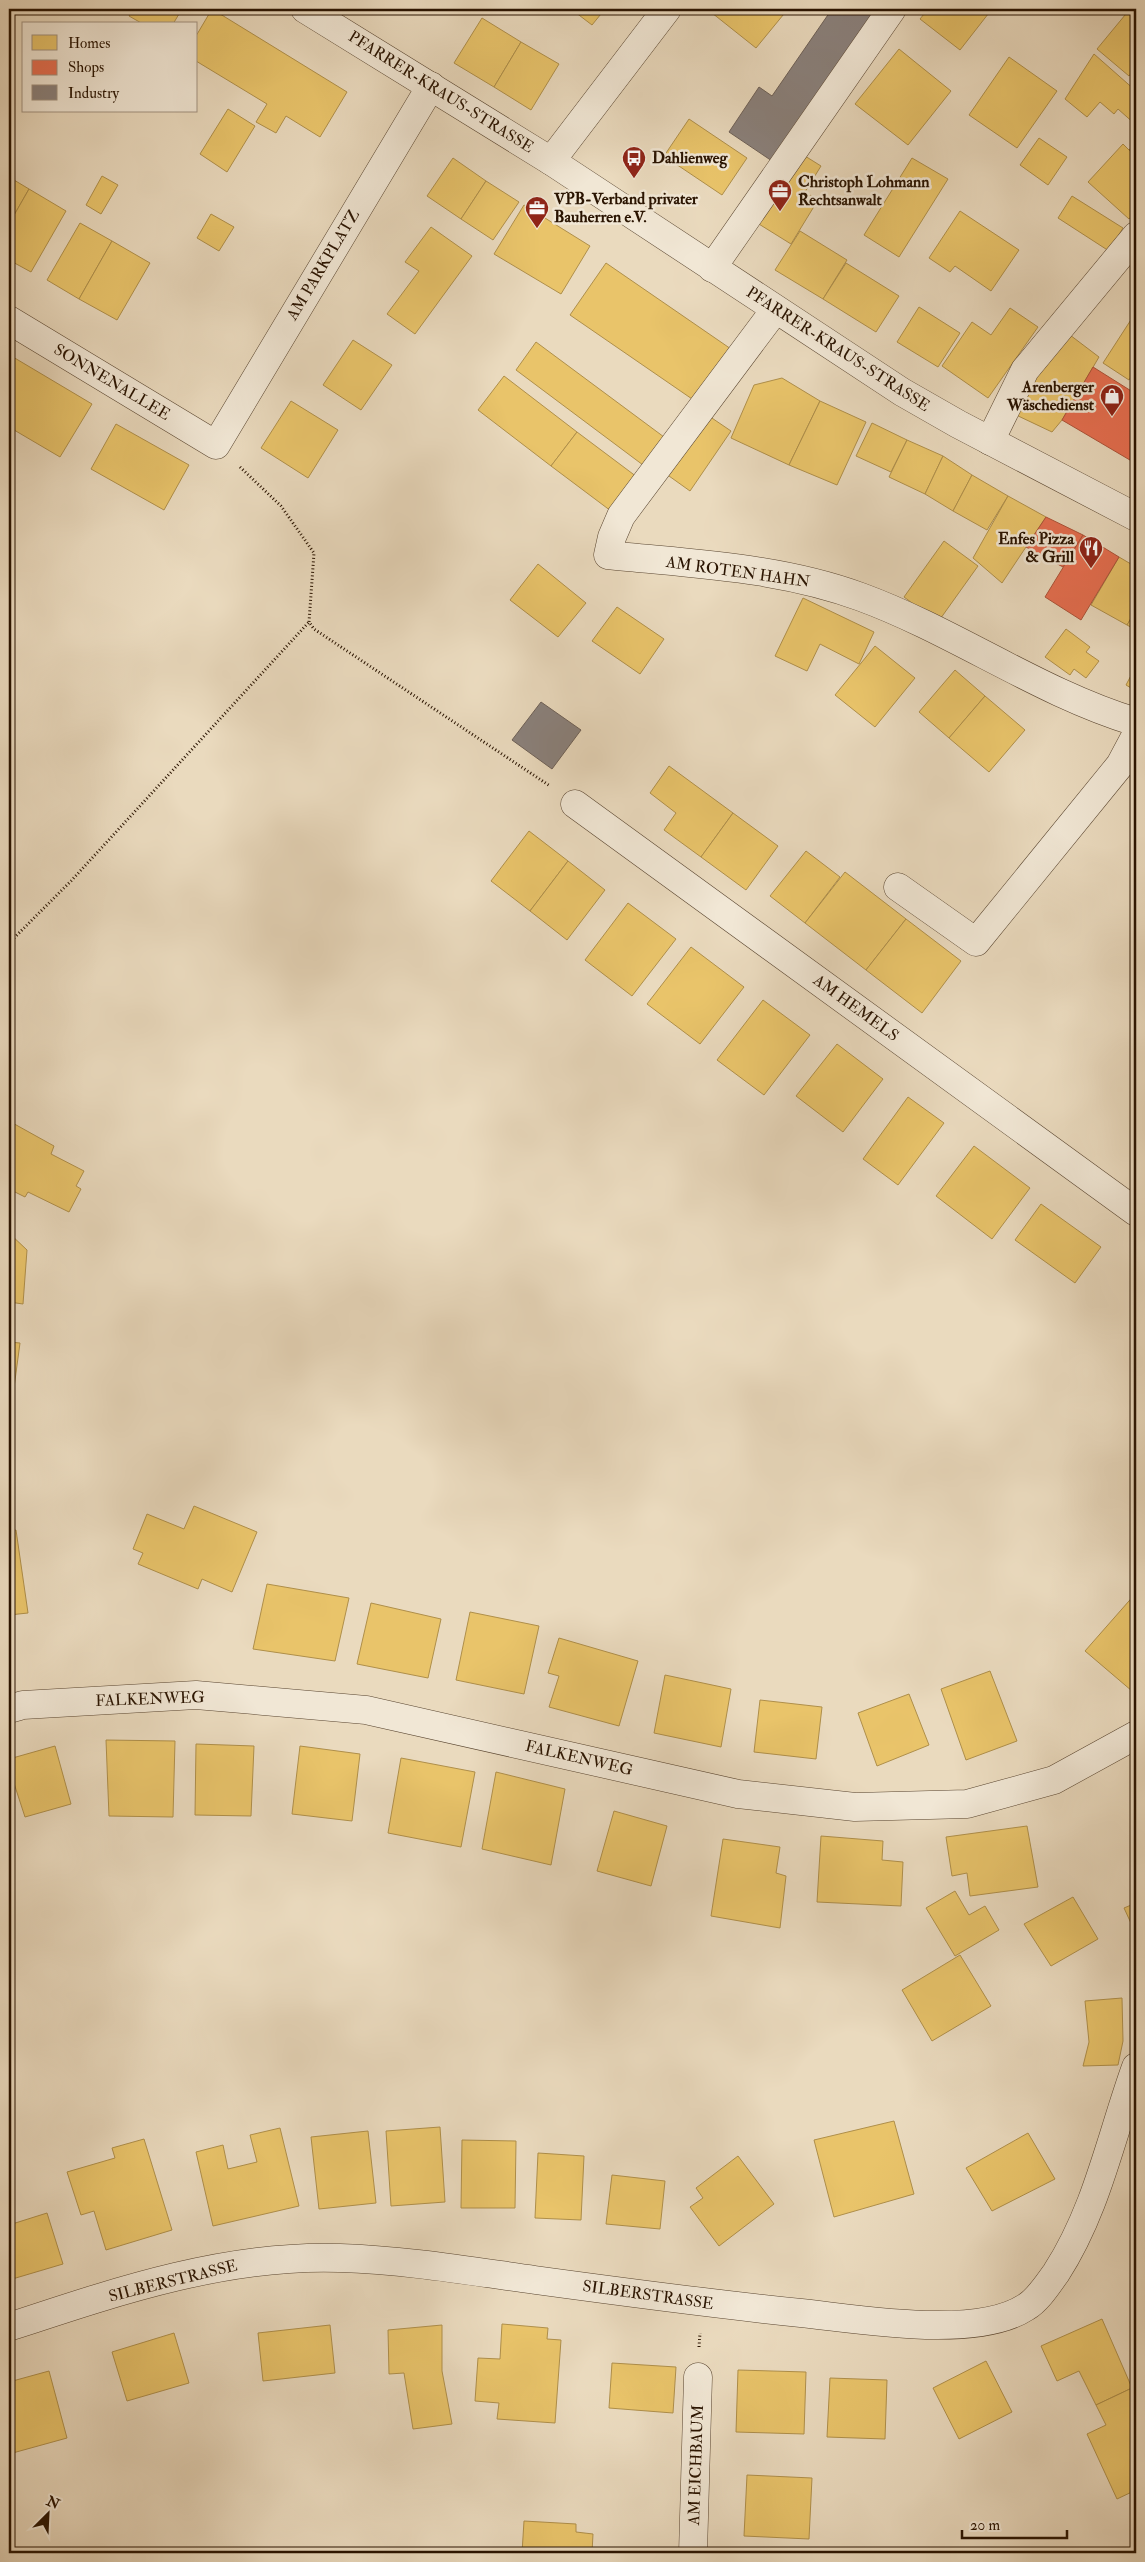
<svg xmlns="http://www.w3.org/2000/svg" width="1145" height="2562" viewBox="0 0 1145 2562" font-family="'IM FELL Double Pica',serif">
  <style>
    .homes { fill: #e9c46a; stroke: #af8f4a }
    .shops { fill: #e76f51; stroke: #ae5339 }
    .industry { fill: #8a817c; stroke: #6d6057 }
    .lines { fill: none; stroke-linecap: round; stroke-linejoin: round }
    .minor-casing { stroke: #594530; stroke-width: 29 }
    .path { stroke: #291300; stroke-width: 3; stroke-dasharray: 1 2.5; stroke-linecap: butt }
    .minor { stroke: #f1e7d5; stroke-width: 28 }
    .labels { text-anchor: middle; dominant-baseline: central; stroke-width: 5; stroke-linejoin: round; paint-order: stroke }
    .street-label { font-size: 16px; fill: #291300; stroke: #f1e7d5 }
    .poi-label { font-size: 16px; font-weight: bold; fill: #291300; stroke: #f1e7d5; text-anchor: start }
  </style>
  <rect width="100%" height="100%" fill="#eadabe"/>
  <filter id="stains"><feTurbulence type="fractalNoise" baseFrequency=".004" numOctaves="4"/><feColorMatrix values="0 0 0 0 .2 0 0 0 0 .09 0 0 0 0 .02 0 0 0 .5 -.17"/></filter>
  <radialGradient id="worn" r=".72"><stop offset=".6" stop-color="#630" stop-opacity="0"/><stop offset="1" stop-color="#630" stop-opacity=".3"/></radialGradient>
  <!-- homes -->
  <g class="homes">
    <path d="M133 9H182L173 24H143L129 16Z"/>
    <path d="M212 9 347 92 320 137 286 116 276 133 256 122 267 104 196 61V36Z"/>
    <path d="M571 9H605L592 25Z"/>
    <path d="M707 9H788L756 48Z"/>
    <path d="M928 9H992L960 50 920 19Z"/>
    <path d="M1130 9 1136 12V67L1129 76 1097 49Z"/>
    <path d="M482 18 521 42 494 87 454 63Z"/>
    <path d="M521 42 559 64 531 110 494 87Z"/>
    <path d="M899 49 951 91 908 145 855 104Z"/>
    <path d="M1094 54 1136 91V125L1118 109 1114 114 1100 102 1087 117 1065 99Z"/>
    <path d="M1009 57 1057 91 1017 148 969 115Z"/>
    <path d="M228 109 255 126 227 172 200 154Z"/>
    <path d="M689 119 747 158 722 195 664 156Z"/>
    <path d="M1039 138 1067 157 1048 185 1020 165Z"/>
    <path d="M1136 142V157L1129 150Z"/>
    <path d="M1123 144 1136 157V211L1129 219 1088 182Z"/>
    <path d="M797 151 821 166 805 192 818 200 791 244 754 221Z"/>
    <path d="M453 158 486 181 461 219 427 196Z"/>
    <path d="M912 158 948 179 899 257 864 235Z"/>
    <path d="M102 176 118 185 101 214 86 205Z"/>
    <path d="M9 177 29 189 9 224Z"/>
    <path d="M486 181 519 202 493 240 461 219Z"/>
    <path d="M29 189 66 211 31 272 9 260V224Z"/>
    <path d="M1072 196 1123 228 1109 251 1058 218Z"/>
    <path d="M524 205 590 246 561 294 494 254Z"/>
    <path d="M960 211 1019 250 991 291 955 266 950 272 929 258Z"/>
    <path d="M211 214 234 227 219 251 197 238Z"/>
    <path d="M80 223 112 241 79 299 47 280Z"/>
    <path d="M431 227 472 256 415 334 387 314 419 271 405 262Z"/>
    <path d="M800 231 847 260 823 299 775 270Z"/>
    <path d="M112 241 150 263 117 320 79 299Z"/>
    <path d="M606 263 731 349 695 401 570 315Z"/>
    <path d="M846 263 899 296 876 332 823 299Z"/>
    <path d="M919 307 960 333 938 367 897 342Z"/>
    <path d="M1010 308 1038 327 988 398 942 366 972 322 991 335Z"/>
    <path d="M1136 312V368L1129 380 1103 363Z"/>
    <path d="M1066 332 1099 357 1062 420 1052 432 1014 414 1025 384Z"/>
    <path d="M353 340 392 365 361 410 323 385Z"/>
    <path d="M536 342 664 437 643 465 516 370Z"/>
    <path d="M13 357 92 404 60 457 9 427V364Z"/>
    <path d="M504 376 577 432 551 466 478 410Z"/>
    <path d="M782 378 820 401 789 465 731 438 754 385Z"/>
    <path d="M291 401 338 430 308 478 261 448Z"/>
    <path d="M820 401 866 422 837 485 789 465Z"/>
    <path d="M703 412 731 431 690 491 662 471Z"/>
    <path d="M872 423 907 440 891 472 856 456Z"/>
    <path d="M116 424 189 465 164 510 91 469Z"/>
    <path d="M577 432 637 477 611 511 551 466Z"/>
    <path d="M907 440 943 456 925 494 889 477Z"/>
    <path d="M943 456 972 475 953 511 925 494Z"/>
    <path d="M972 475 1008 496 987 530 953 511Z"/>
    <path d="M1008 496 1046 517 1002 583 973 558Z"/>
    <path d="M944 541 978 566 938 622 904 597Z"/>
    <path d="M1119 557 1136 567V610L1127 625 1091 605Z"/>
    <path d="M538 564 586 603 558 637 510 600Z"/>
    <path d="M803 598 874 632 859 664 820 644 807 671 775 656Z"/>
    <path d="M617 607 664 639 640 674 592 641Z"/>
    <path d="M1136 610V630L1127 625Z"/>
    <path d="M1066 629 1090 647 1086 652 1099 661 1086 678 1074 669 1070 675 1045 657Z"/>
    <path d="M875 646 915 678 875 727 835 695Z"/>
    <path d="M1136 666V691L1126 685Z"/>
    <path d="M955 670 985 696 949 738 919 712Z"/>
    <path d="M985 696 1025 730 989 772 949 738Z"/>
    <path d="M669 766 733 813 701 857 664 830 676 813 650 793Z"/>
    <path d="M733 813 778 846 746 890 701 857Z"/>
    <path d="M529 831 568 861 530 911 491 881Z"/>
    <path d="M806 851 840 877 805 923 770 896Z"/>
    <path d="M568 861 605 890 567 940 530 911Z"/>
    <path d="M845 872 906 919 866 970 805 923Z"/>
    <path d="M628 903 676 939 632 996 585 960Z"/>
    <path d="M906 919 961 961 922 1013 866 970Z"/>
    <path d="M691 947 744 987 700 1044 647 1004Z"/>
    <path d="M763 1000 810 1035 764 1095 717 1060Z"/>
    <path d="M837 1044 883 1079 843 1132 796 1096Z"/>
    <path d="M908 1097 944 1123 898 1185 863 1159Z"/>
    <path d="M9 1121 54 1146 51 1154 84 1171 76 1186 81 1189 69 1212 28 1192 25 1197 9 1189Z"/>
    <path d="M974 1146 1030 1188 992 1239 936 1196Z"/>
    <path d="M1041 1204 1101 1247 1075 1283 1015 1240Z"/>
    <path d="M9 1233 27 1250 23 1304 9 1302Z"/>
    <path d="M9 1342 20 1343 13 1395 9 1394Z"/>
    <path d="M194 1506 257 1532 232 1592 202 1579 198 1589 138 1564 143 1553 133 1549 147 1514 184 1529Z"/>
    <path d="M16 1530 28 1613 9 1615V1531Z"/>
    <path d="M267 1584 349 1598 335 1661 253 1649Z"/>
    <path d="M1136 1593V1686L1132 1691 1085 1651Z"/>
    <path d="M371 1603 441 1619 428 1678 357 1664Z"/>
    <path d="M470 1612 539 1626 524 1694 456 1680Z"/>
    <path d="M559 1638 638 1661 619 1726 549 1707 559 1676 548 1673Z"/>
    <path d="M990 1671 1017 1741 966 1760 941 1689Z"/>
    <path d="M665 1675 731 1689 721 1747 654 1733Z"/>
    <path d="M909 1694 929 1745 877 1766 858 1713Z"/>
    <path d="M760 1700 822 1707 816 1759 754 1752Z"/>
    <path d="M106 1740 175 1741 173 1817 109 1816Z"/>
    <path d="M196 1744 254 1746 251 1816 195 1815Z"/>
    <path d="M55 1746 71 1804 25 1817 9 1768V1759Z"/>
    <path d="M300 1746 360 1754 352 1821 292 1814Z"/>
    <path d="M401 1758 475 1772 461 1847 388 1833Z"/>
    <path d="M496 1772 565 1789 551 1865 482 1849Z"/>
    <path d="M614 1811 667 1826 651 1886 597 1871Z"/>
    <path d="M1027 1826 1038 1887 970 1896 967 1873 952 1876 946 1837Z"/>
    <path d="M821 1836 883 1841 882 1860 903 1862 901 1906 817 1902Z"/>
    <path d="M723 1839 780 1847 776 1873 786 1876 780 1928 711 1916Z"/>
    <path d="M955 1891 969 1915 985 1906 999 1930 955 1956 926 1908Z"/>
    <path d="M1073 1897 1098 1939 1051 1966 1024 1924Z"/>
    <path d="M1136 1903V1934L1124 1908Z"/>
    <path d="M960 1955 991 2006 932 2041 902 1990Z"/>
    <path d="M1122 1998 1123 2041 1118 2065 1083 2066 1089 2042 1085 2001Z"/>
    <path d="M894 2121 914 2194 834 2217 814 2140Z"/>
    <path d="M440 2127 445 2202 391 2206 386 2131Z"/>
    <path d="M280 2128 299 2206 213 2226 196 2152 223 2145 228 2169 257 2162 250 2135Z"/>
    <path d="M368 2131 376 2203 319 2209 311 2137Z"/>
    <path d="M1028 2133 1055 2179 992 2211 966 2168Z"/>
    <path d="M144 2139 172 2230 106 2250 94 2211 81 2215 67 2172 115 2158 112 2148Z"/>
    <path d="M462 2140 516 2141 515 2208H461Z"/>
    <path d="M538 2153 584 2156 581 2220 535 2218Z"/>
    <path d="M738 2156 774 2204 719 2246 690 2207 703 2198 696 2188Z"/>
    <path d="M612 2175 665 2181 660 2229 606 2224Z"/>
    <path d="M47 2213 63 2264 9 2280V2225Z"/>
    <path d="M1102 2319 1132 2388 1096 2405 1079 2371 1057 2381 1041 2346Z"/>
    <path d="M502 2324 548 2328 547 2339 561 2340 555 2423 497 2419 499 2403 475 2401 478 2358 500 2359Z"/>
    <path d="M330 2325 335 2373 263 2381 258 2333Z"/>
    <path d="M442 2325V2371L452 2424 413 2429 404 2373 389 2374 388 2330Z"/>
    <path d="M174 2333 189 2383 127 2401 112 2352Z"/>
    <path d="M986 2361 1012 2412 959 2439 933 2388Z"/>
    <path d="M612 2363 676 2367 673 2413 609 2408Z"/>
    <path d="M738 2370 806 2372 804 2434 736 2432Z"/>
    <path d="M49 2371 67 2438 9 2454V2382Z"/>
    <path d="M830 2378 887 2380 885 2439 827 2437Z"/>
    <path d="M1132 2388 1136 2397V2490L1117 2499 1087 2434 1106 2425 1096 2405Z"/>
    <path d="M747 2475 812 2478 809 2539 744 2536Z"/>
    <path d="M524 2521 576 2524V2532L593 2534 592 2553H522Z"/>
  </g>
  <!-- shops -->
  <g class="shops">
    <path d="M1093 367 1136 394 1135 463 1062 420Z"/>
    <path d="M1046 517 1083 535 1063 567 1026 547Z"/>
    <path d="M1083 535 1119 557 1081 620 1045 597Z"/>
  </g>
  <!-- industry -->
  <g class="industry">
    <path d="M832 9H876L772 161 729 132 759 87 772 96Z"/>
    <path d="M541 702 581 730 552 769 512 740Z"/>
  </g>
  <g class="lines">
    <!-- minor casing -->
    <g class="minor-casing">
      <g id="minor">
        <path d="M305 9 551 161 902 392 958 424 1136 517"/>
        <path d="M551 161 667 9"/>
        <path d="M712 268 892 9"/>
        <path d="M775 310 621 516 612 537 608 555C693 564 780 567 861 597 956 632 1040 693 1136 722"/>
        <path d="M9 320 216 445 431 86"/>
        <path d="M990 441 1025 370 1136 236"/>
        <path d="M575 804 1136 1212"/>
        <path d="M898 887 976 942 1120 765 1136 735"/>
        <path d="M9 1709 23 1705 196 1695 366 1710 738 1794 855 1807 967 1804 1054 1780 1136 1735"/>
        <path d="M9 2327C115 2292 226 2254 340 2258 405 2260 470 2271 535 2280 623 2292 712 2304 801 2313 859 2319 976 2340 1026 2307 1038 2300 1048 2284 1056 2273 1097 2210 1111 2136 1136 2067"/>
        <path d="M693 2553 698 2377"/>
      </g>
    </g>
    <!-- path -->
    <g class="path">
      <path d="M240 467 281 506 314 553 309 622 314 629 550 786"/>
      <path d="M9 943 71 881 309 622"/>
      <path d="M699 2347 700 2333"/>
    </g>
    <!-- minor -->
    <use href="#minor" class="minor"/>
  </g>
  <!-- icons -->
  <defs>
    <g id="bus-pin" transform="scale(1.25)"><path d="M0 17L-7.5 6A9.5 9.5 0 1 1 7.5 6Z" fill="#8f2418" stroke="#f1e7d5"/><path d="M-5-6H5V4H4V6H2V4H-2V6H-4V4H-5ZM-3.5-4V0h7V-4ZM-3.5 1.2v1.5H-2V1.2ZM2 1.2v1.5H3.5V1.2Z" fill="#fff"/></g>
    <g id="office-pin" transform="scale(1.25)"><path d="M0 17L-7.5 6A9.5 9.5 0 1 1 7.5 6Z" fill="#8f2418" stroke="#f1e7d5"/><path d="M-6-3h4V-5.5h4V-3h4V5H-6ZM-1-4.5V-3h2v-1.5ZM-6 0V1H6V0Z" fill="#fff"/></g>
    <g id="shop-pin" transform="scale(1.25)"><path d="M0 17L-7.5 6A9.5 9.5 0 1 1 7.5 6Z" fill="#8f2418" stroke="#f1e7d5"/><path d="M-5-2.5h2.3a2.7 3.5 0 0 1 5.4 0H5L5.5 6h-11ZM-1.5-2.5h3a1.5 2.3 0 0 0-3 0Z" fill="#fff"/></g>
    <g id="restaurant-pin" transform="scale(1.25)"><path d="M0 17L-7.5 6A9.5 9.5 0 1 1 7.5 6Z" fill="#8f2418" stroke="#f1e7d5"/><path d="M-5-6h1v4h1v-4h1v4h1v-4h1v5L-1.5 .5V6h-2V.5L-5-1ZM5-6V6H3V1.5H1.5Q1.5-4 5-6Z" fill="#fff"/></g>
  </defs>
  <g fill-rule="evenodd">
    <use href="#bus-pin" x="634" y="158"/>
    <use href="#office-pin" x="780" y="191"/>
    <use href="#office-pin" x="537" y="208"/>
    <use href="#shop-pin" x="1112" y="396"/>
    <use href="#restaurant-pin" x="1091" y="548"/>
  </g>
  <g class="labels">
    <!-- street labels -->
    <g class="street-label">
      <text transform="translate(441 92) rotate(32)">PFARRER-KRAUS-STRASSE</text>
      <text transform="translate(323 265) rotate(-59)">AM PARKPLATZ</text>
      <text transform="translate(838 349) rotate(33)">PFARRER-KRAUS-STRASSE</text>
      <text transform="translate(112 382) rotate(31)">SONNENALLEE</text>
      <text transform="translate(738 572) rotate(8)">AM ROTEN HAHN</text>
      <text transform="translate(856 1008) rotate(36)">AM HEMELS</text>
      <text transform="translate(150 1699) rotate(-2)">FALKENWEG</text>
      <text transform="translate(579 1758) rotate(13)">FALKENWEG</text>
      <text transform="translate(173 2281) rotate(-14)">SILBERSTRASSE</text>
      <text transform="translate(648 2295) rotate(8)">SILBERSTRASSE</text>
      <text transform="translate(696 2465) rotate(-88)">AM EICHBAUM</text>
    </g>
    <!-- poi labels -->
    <g class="poi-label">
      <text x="652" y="158">Dahlienweg</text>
      <text x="798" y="182">Christoph Lohmann<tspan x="798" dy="18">Rechtsanwalt</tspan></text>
      <text x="554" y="199">VPB-Verband privater<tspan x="554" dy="18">Bauherren e.V.</tspan></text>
      <text x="1094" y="387" text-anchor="end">Arenberger<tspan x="1094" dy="18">Wäschedienst</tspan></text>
      <text x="1074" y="539" text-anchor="end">Enfes Pizza<tspan x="1074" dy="18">&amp; Grill</tspan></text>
    </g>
  </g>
  <!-- margin -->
  <rect width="1145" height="2562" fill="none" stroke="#eadabe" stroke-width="30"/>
  <rect x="10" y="10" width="1125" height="2542" fill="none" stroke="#291300" stroke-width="2.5"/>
  <rect x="15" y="15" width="1115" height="2532" fill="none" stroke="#291300"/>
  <!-- legend -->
  <rect x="22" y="22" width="175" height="90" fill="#f1e7d5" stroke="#a19280"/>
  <rect x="32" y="35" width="25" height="15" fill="#e9c46a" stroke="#a19280"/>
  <text x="68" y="48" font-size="15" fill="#291300">Homes</text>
  <rect x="32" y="60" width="25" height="15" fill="#e76f51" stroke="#a19280"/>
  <text x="68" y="72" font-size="15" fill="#291300">Shops</text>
  <rect x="32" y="85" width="25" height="15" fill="#8a817c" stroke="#a19280"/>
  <text x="68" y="98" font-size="15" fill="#291300">Industry</text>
  <!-- north arrow -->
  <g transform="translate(48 2514) rotate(24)" stroke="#f1e7d5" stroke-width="4" paint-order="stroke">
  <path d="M0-4L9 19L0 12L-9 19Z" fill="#291300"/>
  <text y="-8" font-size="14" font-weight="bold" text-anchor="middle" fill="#291300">N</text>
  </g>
  <!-- scale -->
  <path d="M962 2530v8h105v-8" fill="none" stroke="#291300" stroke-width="2.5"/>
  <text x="970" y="2530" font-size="15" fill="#291300" stroke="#f1e7d5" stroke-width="4" paint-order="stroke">20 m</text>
  <rect width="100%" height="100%" filter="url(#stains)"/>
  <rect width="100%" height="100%" fill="url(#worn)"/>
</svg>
